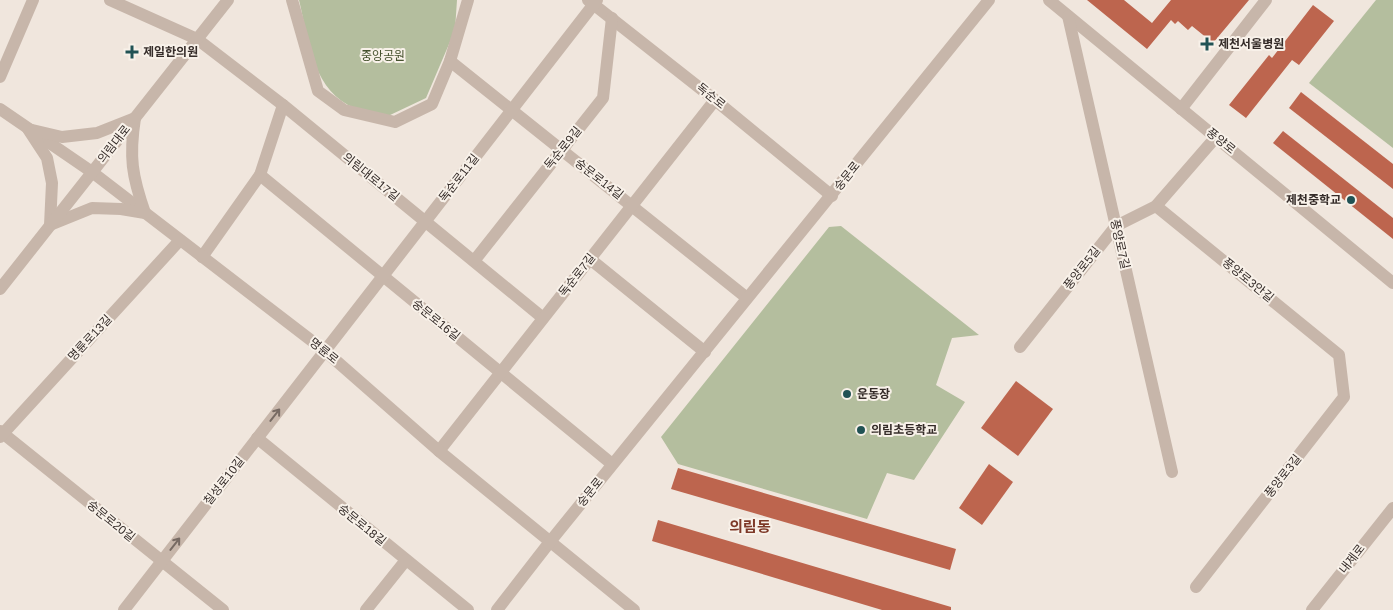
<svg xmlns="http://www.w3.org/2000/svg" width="1393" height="610" viewBox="0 0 1393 610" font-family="Arial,'Noto Sans KR',sans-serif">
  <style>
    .green { fill: #b4be9e }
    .building { fill: #bd654e }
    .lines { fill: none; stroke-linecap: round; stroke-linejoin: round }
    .minor { stroke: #c7b6aa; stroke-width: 12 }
    .tertiary { stroke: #c7b6aa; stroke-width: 12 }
    .oneway { stroke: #776a63 }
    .poi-dot { fill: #215254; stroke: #f8f1e9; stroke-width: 2 }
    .labels { text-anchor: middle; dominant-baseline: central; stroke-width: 4; stroke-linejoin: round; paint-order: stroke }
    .poi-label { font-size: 12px; font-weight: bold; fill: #352c29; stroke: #f8f1e9; text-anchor: start }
    .park-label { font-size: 12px; fill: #46522e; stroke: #f8f1e9 }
    .street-label { font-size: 12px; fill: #352c29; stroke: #f8f1e9 }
    .quarter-label { font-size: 15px; font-weight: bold; fill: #7e3928; stroke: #f8f1e9 }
  </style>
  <rect width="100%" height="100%" fill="#f0e6dd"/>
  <!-- green -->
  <g class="green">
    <path d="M299 0H457L455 30 426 98 388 116C376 113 359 111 348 105 311 84 308 37 299 0Z"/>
    <path d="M1376 0H1393V148L1309 83Z"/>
    <path d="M841 226 979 335 952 338 936 385 965 402 914 480 887 473 867 519 678 464 661 437 829 227Z"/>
  </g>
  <!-- building -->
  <g class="building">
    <path d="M1087 0H1124L1152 23 1171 0H1249L1213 43 1192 26 1188 30 1178 21 1175 24 1171 20 1147 49Z"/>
    <path d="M1313 5 1334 21 1299 65 1292 60 1246 118 1229 105 1269 55 1272 58Z"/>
    <path d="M1301 92 1393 164V189L1289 108Z"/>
    <path d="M1283 131 1393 218V239L1273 143Z"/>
    <path d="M1016 381 1053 409 1018 456 981 428Z"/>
    <path d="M989 464 1013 482 982 525 959 508Z"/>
    <path d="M678 468 956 549 950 570 671 489Z"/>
    <path d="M658 520 951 607V610H882L652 541Z"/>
  </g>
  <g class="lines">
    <!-- minor -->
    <g class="minor">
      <path d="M110 0 197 39 283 105 543 318"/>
      <path d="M292 0 318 91 344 110 395 122 432 104 450 61 468 0"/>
      <path d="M588 0 715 100 832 196"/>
      <path d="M1049 0 1393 283"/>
      <path d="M1068 16 1172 472"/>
      <path d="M450 61 747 298"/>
      <path d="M0 77 33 0"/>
      <path d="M1181 109 1266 0"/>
      <path d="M260 175 612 464"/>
      <path d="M1156 206 1339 355 1344 397 1196 587"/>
      <path d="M202 257 260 175 283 105"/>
      <path d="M590 259 705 352"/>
      <path d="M474 261 603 98 612 18"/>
      <path d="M1020 347 1116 226 1156 206 1216 137"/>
      <path d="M0 431 223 610"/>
      <path d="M0 437 180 240"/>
      <path d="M257 438 468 610"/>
      <path d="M439 451 715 100"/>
      <path d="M124 610 597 0"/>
      <path d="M366 610 406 560"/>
      <path d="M497 610 549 543"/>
    </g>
    <!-- tertiary -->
    <g class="tertiary">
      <path d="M0 109 92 172 325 351 439 451 634 610"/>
      <path d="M135 118C129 157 132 176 145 213L121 209 92 208 50 225 52 183 47 158 28 129 62 137 97 133Z"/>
      <path d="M0 289 228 0"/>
      <path d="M549 543 989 0"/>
      <path d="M1312 610 1393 508"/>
    </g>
  </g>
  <!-- one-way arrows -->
  <defs><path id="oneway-shaft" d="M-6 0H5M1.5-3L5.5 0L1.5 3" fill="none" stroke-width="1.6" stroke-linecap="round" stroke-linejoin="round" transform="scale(1.25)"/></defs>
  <g class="oneway">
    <use href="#oneway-shaft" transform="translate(275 415) rotate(-52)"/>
    <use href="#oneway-shaft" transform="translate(175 544) rotate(-52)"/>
  </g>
  <!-- markers -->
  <g class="poi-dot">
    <path d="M1204.5 36.5h5v5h5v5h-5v5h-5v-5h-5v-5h5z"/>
    <path d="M129.5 44.5h5v5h5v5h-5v5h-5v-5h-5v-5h5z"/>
    <circle cx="1351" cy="200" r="5"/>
    <circle cx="847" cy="394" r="5"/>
    <circle cx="861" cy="430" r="5"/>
  </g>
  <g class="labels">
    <!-- poi labels -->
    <g class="poi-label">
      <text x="1218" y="44">제천서울병원</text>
      <text x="143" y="52">제일한의원</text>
      <text x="1341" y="200" text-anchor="end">제천중학교</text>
      <text x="857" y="394">운동장</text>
      <text x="871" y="430">의림초등학교</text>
    </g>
    <!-- park labels -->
    <g class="park-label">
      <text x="383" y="56">중앙공원</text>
    </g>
    <!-- street labels -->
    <g class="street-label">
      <text transform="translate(711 96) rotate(39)">독순로</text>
      <text transform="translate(1221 141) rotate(39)">풍양로</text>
      <text transform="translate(114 144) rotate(-52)">의림대로</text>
      <text transform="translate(563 148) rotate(-51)">독순로9길</text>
      <text transform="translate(847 176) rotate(-51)">숭문로</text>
      <text transform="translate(371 177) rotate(39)">의림대로17길</text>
      <text transform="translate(459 178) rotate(-52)">독순로11길</text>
      <text transform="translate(599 179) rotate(38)">숭문로14길</text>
      <text transform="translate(1120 244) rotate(77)">풍양로7길</text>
      <text transform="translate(1082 268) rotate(-52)">풍양로5길</text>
      <text transform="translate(577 275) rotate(-52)">독순로7길</text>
      <text transform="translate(1248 280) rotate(39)">풍양로3안길</text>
      <text transform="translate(436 320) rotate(39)">숭문로16길</text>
      <text transform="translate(90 338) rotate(-47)">명륜로13길</text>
      <text transform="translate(324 351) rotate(39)">명륜로</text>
      <text transform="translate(1283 476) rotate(-52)">풍양로3길</text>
      <text transform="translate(224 481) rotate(-52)">칠성로10길</text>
      <text transform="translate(590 492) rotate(-51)">숭문로</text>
      <text transform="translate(111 521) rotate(39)">숭문로20길</text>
      <text transform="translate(362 525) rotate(39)">숭문로18길</text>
      <text transform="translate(1352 559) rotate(-52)">내제로</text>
    </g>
    <!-- quarter labels -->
    <g class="quarter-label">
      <text x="750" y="526">의림동</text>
    </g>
  </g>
</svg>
